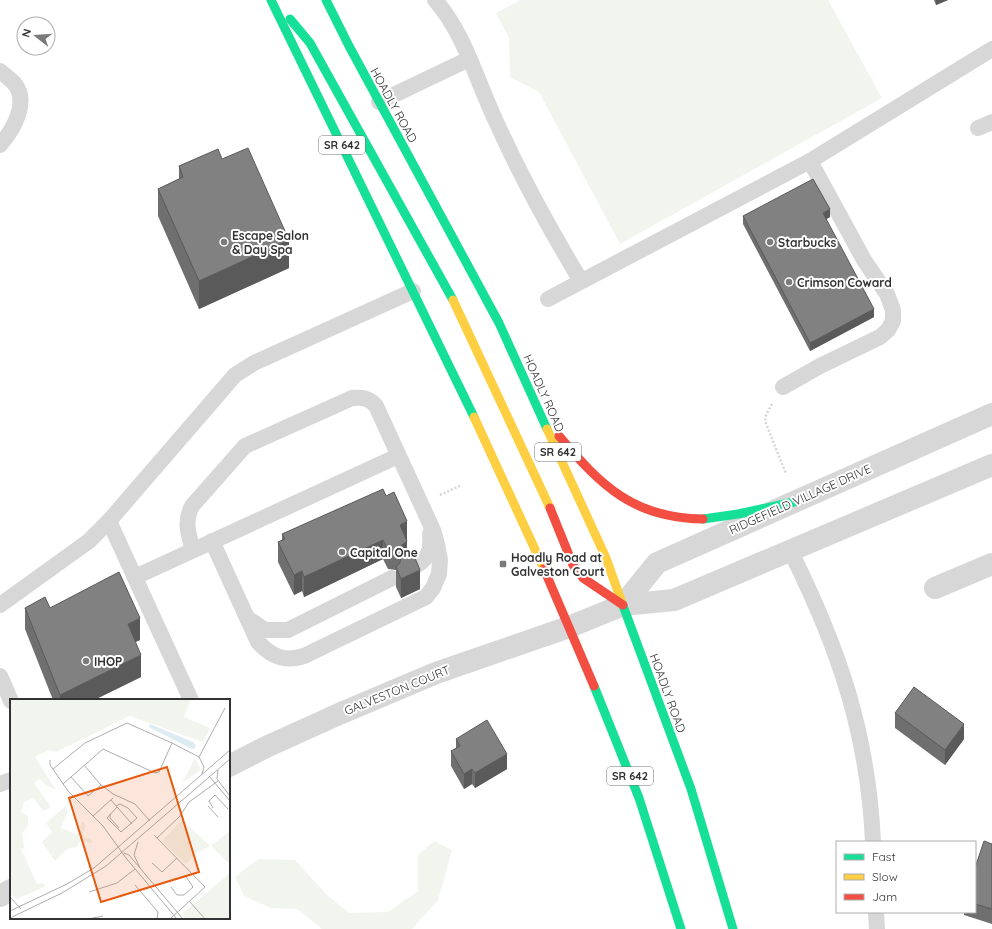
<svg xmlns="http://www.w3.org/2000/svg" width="992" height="929" viewBox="0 0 992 929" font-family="Quicksand,sans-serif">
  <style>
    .green { fill: #f1f5ed }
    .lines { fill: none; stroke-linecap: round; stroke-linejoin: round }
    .path { stroke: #d6d6d6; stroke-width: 2.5; stroke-dasharray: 2 2; stroke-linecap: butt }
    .lane { stroke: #d7d7d7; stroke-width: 16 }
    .street { stroke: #d7d7d7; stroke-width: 22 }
    .fast { stroke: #16e098; stroke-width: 9 }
    .slow { stroke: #ffcf43; stroke-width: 9 }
    .jam { stroke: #f24e42; stroke-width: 9 }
    .wall { fill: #6f6f6f }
    .shaded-wall { fill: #5a5a5a }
    .building { fill: #818181; stroke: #5a5a5a }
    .poi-dot { fill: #7a7a7a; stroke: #fff; stroke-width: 1.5 }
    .labels { text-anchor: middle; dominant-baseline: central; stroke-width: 4; stroke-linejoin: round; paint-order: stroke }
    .shield { fill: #fff; stroke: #707070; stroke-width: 1 }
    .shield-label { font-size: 11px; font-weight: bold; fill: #333 }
    .street-label { font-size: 12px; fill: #333; stroke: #fff }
    .poi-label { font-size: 12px; font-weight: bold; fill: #333; stroke: #fff; text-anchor: start }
    .inset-road { fill: none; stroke: #adadad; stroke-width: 1 }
    .view { fill: #e8590c; fill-opacity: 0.15; stroke: #e8590c; stroke-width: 2 }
    .inset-edge { fill: none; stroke: #333; stroke-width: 2 }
  </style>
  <rect width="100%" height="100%" fill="#fff"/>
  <!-- green -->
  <g class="green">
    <path d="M520 0H828L882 98 620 244 539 92 510 77 509 38 496 13Z"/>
    <path d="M434 841 452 850 438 900 412 929H322L297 909 271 908 244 896 235 877 258 859 295 860 327 895 349 913 388 912 418 891V855Z"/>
  </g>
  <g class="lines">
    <!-- path -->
    <g class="path">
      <path d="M772 404 766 415 765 421 786 474"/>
      <path d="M440 495 462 485"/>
    </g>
    <!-- lane -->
    <g class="lane">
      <path d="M435 0C464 33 476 78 494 117 519 173 549 228 581 281"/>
      <path d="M0 71C5 75 10 79 14 83 30 102 13 130 0 145"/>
      <path d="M379 102 469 59"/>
      <path d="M978 128 992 122"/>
      <path d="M548 299 810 161 992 49"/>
      <path d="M783 387 820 366 880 337 888 330 893 321V310L887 294 864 260 810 161"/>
      <path d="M109 521 191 700"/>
      <path d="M193 550C188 533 184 522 192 506L245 446 352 398C363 397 369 398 376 406L433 530 437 544 440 560 439 574 433 588 426 597 304 656C285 662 272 657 258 642L212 541"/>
      <path d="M791 552C839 649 868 733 873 842"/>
      <path d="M410 569C427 561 432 552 430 534"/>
      <path d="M135 577 398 456"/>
      <path d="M0 605 89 541 109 521 235 375 254 363 413 291"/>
      <path d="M247 618 265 630H288L392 578"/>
      <path d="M0 676 11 701"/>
      <path d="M0 784 11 780"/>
      <path d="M876 912 877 929"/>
    </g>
    <!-- street -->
    <g class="street">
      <path d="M935 588 992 564"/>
      <path d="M623 605 657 563 992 414"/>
      <path d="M229 766 266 747 339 714 436 673 569 627 623 605 674 600 992 465"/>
      <path d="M0 896 11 890"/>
    </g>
    <!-- fast -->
    <g class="fast">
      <path d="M271 0 474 417"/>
      <path d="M326 0 349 46 499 323 547 429"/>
      <path d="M290 19 310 43 453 300"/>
      <path d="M703 519 738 514 794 502"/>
      <path d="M622 603 691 789 733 929"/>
      <path d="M594 686 639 798 681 929"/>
    </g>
    <!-- slow -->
    <g class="slow">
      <path d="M453 300 550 508"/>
      <path d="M474 417 544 569"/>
      <path d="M547 429 606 558 622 603"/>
    </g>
    <!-- jam -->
    <g class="jam">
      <path d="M559 436C602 487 634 518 703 519"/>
      <path d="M550 508 573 565 583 578 623 605"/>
      <path d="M544 569 594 686"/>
    </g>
  </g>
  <!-- wall -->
  <g class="wall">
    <path d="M934 0H948L936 5Z"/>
    <path d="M222 159 289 268 199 309 158 216V189L179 179V166Z"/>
    <path d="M743 216 830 217 826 219 874 317 810 351 743 224Z"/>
    <path d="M282 534 407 541V558L420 589 401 598 396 587V570L388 569 383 559 304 597 302 591 294 595 278 562V542L282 540Z"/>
    <path d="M25 608H50L140 640 135 642 141 677 94 700H53L25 629Z"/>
    <path d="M895 713 964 739 945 765 895 728Z"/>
    <path d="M456 739 507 769 475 788 472 784 464 789 451 766V751L456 749Z"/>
    <path d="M992 844V924L964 915V912H975V868Z"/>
  </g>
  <!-- shaded-wall -->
  <g class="shaded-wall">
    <path d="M936 0H948L936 5Z"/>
    <path d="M830 209V217L823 221V213Z"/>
    <path d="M289 240V268L199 309V281Z"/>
    <path d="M874 309V317L810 351V343Z"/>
    <path d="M407 521V560L401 554 400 525Z"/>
    <path d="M383 540V559L304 597V577Z"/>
    <path d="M420 570V589L401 598V579Z"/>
    <path d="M302 571V591L294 595V575Z"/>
    <path d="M140 618V640L128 645V624Z"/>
    <path d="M141 655V677L94 700H60V695Z"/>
    <path d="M964 724V739L945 765V750Z"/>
    <path d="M507 754V769L475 788V773Z"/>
    <path d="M472 769V784L464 789V774Z"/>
  </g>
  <!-- building -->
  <g class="building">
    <path d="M248 148 289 240 199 281 158 189 183 177 179 166 218 149 222 159Z"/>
    <path d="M813 179 830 209 823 213 874 309 810 343 743 216Z"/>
    <path d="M383 489 386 496 394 492 407 521 400 525 407 541 402 545 401 554 405 558H415L420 570 401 579 396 567 400 563 401 555 397 550H388L383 540 304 577 302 571 294 575 278 542 285 539 282 534Z"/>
    <path d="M119 572 140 618 128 624 141 655 60 695 25 608 45 597 50 608Z"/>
    <path d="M914 687 964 724 945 750 895 713Z"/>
    <path d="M487 720 507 754 475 773 472 769 464 774 451 751 460 746 456 739Z"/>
    <path d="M984 841 992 844V909L975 904V868Z"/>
  </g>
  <!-- markers -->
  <g class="poi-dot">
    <circle cx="224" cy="242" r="4"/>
    <circle cx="770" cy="242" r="4"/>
    <circle cx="789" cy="282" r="4"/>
    <circle cx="342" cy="552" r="4"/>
    <rect x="499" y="560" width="8" height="8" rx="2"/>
    <circle cx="86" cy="661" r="4"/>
  </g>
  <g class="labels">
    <!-- shield labels -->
    <g class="shield">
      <rect x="319" y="136" width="46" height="18" rx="3"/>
      <rect x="535" y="443" width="46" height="18" rx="3"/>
      <rect x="607" y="767" width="46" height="18" rx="3"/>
    </g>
    <g class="shield-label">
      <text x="342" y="145">SR 642</text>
      <text x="558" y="452">SR 642</text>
      <text x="630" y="776">SR 642</text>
    </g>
    <!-- street labels -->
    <g class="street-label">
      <text transform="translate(394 105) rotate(61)">HOADLY ROAD</text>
      <text transform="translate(544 393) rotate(66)">HOADLY ROAD</text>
      <text transform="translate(800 499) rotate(-24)">RIDGEFIELD VILLAGE DRIVE</text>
      <text transform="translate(397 690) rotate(-22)">GALVESTON COURT</text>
      <text transform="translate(668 693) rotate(70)">HOADLY ROAD</text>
    </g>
    <!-- poi labels -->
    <g class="poi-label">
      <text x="232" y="235">Escape Salon<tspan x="232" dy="14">&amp; Day Spa</tspan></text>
      <text x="778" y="242">Starbucks</text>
      <text x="797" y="282">Crimson Coward</text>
      <text x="350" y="552">Capital One</text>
      <text x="511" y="557">Hoadly Road at<tspan x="511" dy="14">Galveston Court</tspan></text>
      <text x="94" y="661">IHOP</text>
    </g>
  </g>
  <!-- overview -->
  <g transform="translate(10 699)">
    <rect width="220" height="220" fill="#fff"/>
    <path d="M0 0H181L174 18 200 29 193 43 120 17 46 53 38 51 25 58 46 91 35 86 30 80 24 84 41 108 33 112 24 99 14 103 11 113 18 117V127L12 134 14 148 11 150 27 185 33 184 36 187 7 200 0 195ZM185 59 191 71 172 84ZM56 107 58 113 51 129 68 136 72 122 76 127 72 135 74 139 81 140 82 144 70 142 67 148 57 150 45 162 32 143 42 133 36 124ZM172 121 200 147 186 154 176 165 152 142ZM220 132V165L201 147ZM220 174V220H175L172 215Z" fill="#f1f5ed"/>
    <path d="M140 25 183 43 186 47 184 50 180 49 139 28Z" fill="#ddebf3"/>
    <path class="inset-road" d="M189 58 215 9M189 58 194 68 192 75M40 61V66L58 92 93 127 116 159 167 220M74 66 90 85 103 95 125 105 140 122M43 70 75 44 117 24 162 44M208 71 207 80 220 97M199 77 220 102M61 78 78 97 91 86M53 85 93 50 145 74 149 73 162 44 189 58M101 101 122 125M106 107 110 105 118 109 127 119 111 133 97 119 107 108M198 107 208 118M203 109 199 102 205 96 218 110M100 115V119L109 129M83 117 103 99M144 136 195 188 160 220M147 139 170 117 179 103 208 82M128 143 124 156 130 169M114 154 119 156 173 220M142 164 152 173 167 159M125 186 148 213 147 220M161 188 167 196H174L183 188 175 176M79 193 107 184 125 170M0 198 11 210M180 203 195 220M0 212 57 185 84 169 220 51M0 219 52 194 96 167 220 60M78 220 93 217"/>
    <path class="view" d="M157 68 189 173 91 203 59 99Z"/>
    <rect width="220" height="220" class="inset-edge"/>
  </g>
  <!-- legend -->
  <rect x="836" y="841" width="140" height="72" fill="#ffffff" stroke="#adadad"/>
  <rect x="844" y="854" width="20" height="6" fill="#16e098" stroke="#adadad"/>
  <text x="872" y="861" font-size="12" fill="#333333">Fast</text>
  <rect x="844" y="874" width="20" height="6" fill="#ffcf43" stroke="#adadad"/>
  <text x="872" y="881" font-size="12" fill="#333333">Slow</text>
  <rect x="844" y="894" width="20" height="6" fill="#f24e42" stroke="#adadad"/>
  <text x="872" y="901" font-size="12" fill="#333333">Jam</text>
  <!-- north arrow -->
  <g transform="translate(36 36) rotate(287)"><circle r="19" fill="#ffffff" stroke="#adadad"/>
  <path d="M0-3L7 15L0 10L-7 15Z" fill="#7a7a7a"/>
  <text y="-6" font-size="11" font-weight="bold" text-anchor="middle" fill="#333333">N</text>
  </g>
</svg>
